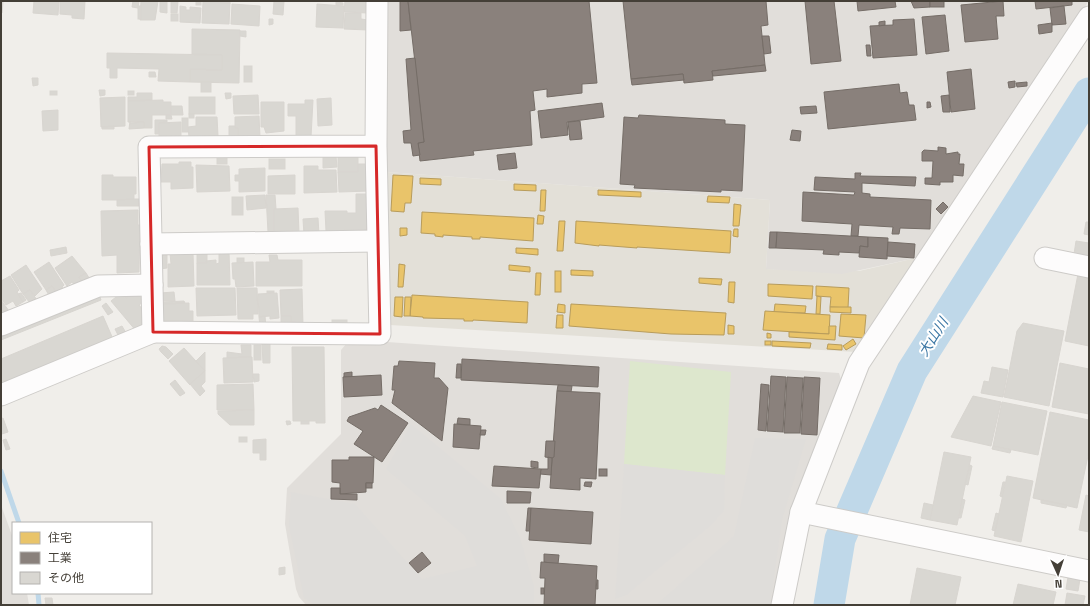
<svg xmlns="http://www.w3.org/2000/svg" width="1090" height="606" viewBox="0 0 1090 606" font-family="'Space Grotesk','Noto Sans JP',sans-serif">
  <style>
    .residential { fill: #e3e0d8 }
    .industrial { fill: #e1deda }
    .green { fill: #dde7cd }
    .parking { fill: #dfddda }
    .homes { fill: #e9c46a; stroke: #b89c5b }
    .industry { fill: #8a817c; stroke: #756d67 }
    .lines { fill: none; stroke-linecap: round; stroke-linejoin: round }
    .stream { stroke: #bfd8e9; stroke-width: 5 }
    .river { stroke: #bfd8e9; stroke-width: 31 }
    .building { fill: #d9d7d2; stroke: #d8d5d0 }
    .minor-casing { stroke: #cdcbc8; stroke-width: 23 }
    .minor { stroke: #fdfcfc; stroke-width: 21 }
    .marked { fill: none; stroke: #d62828; stroke-width: 3; stroke-linejoin: round }
    .labels { text-anchor: middle; dominant-baseline: central; stroke-width: 4; stroke-linejoin: round; paint-order: stroke }
    .water-label { font-size: 14px; font-style: italic; fill: #3c77a4; stroke: #fff }
  </style>
  <rect width="100%" height="100%" fill="#f0eeea"/>
  <!-- residential -->
  <path class="residential" d="M387 172 770 200 766 269 859 271 916 258 856 352 390 325Z"/>
  <!-- industrial -->
  <g class="industrial">
    <path d="M385 1H1089L1050 55 1034 86 1002 138 916 258 842 274 766 269 770 200 387 172Z"/>
    <path d="M387 342 839 373 842 383 775 605H306L299 597 296 589 285 524 287 488 341 434V350L347 343Z"/>
    <path d="M1 505 13 538V593H27L29 605H1Z"/>
  </g>
  <!-- green -->
  <path class="green" d="M630 361 731 372 725 475 624 464Z"/>
  <!-- parking -->
  <g class="parking">
    <path d="M411 424 501 499 520 538 534 586V605H315L304 598 289 526 291 492 355 504 422 579 477 566 465 536 386 469Z"/>
    <path d="M755 438 806 439 782 520 770 605H656L734 536Z"/>
    <path d="M624 464 725 475 724 510 711 525 626 595 615 599Z"/>
  </g>
  <!-- homes -->
  <g class="homes">
    <path d="M393 175 413 176 411 203H405L404 212 391 211Z"/>
    <path d="M420 178 441 179V185L420 184Z"/>
    <path d="M514 184 536 185V191L514 190Z"/>
    <path d="M541 190H546L545 211H540Z"/>
    <path d="M598 190 641 192V197L598 195Z"/>
    <path d="M708 196 730 197 729 203 707 202Z"/>
    <path d="M734 204 741 205 739 226H733Z"/>
    <path d="M422 212 534 218 533 241 480 237V239H472V237L443 235V237L435 236V234L421 233Z"/>
    <path d="M538 215 544 216 543 224H537Z"/>
    <path d="M559 221H565L563 251H557Z"/>
    <path d="M576 221 731 231 730 253 637 247V248L599 245V246L575 243Z"/>
    <path d="M400 228H407V235L400 236Z"/>
    <path d="M734 229H738V237L733 236Z"/>
    <path d="M516 248 538 249V255L516 253Z"/>
    <path d="M399 264 405 265 403 287H398Z"/>
    <path d="M509 265 530 267V272L509 270Z"/>
    <path d="M571 270 593 271V276L571 275Z"/>
    <rect x="555" y="271" width="6" height="21"/>
    <path d="M536 273H541L540 295H535Z"/>
    <path d="M699 278 722 279 721 285 699 283Z"/>
    <path d="M729 282H735L734 303 728 302Z"/>
    <path d="M768 284 813 286 812 299 768 296Z"/>
    <path d="M816 286 849 288 848 308 830 307 831 297 816 296Z"/>
    <path d="M412 295 528 302 527 323 473 320V321H464V319L423 318V317L410 316Z"/>
    <path d="M817 296 821 297 820 314H816Z"/>
    <path d="M395 297H403L402 317 394 316Z"/>
    <path d="M405 297H411L410 316H404Z"/>
    <path d="M558 304 565 305V313L557 312Z"/>
    <path d="M571 304 726 313 724 335 671 334 569 326Z"/>
    <path d="M775 304 806 306 805 313 774 312Z"/>
    <path d="M830 307H851V313L830 312Z"/>
    <path d="M765 311 830 315 829 334 763 330Z"/>
    <path d="M841 314 866 315 864 338 839 336Z"/>
    <path d="M557 315H563V328H556Z"/>
    <path d="M728 325 734 326V334H728Z"/>
    <path d="M829 326H836L835 340 789 337V332L829 334Z"/>
    <path d="M767 333 771 334V338H767Z"/>
    <path d="M853 339 856 344 846 350 843 346Z"/>
    <rect x="765" y="341" width="6" height="4"/>
    <path d="M772 341 811 343 810 348 772 346Z"/>
    <path d="M828 344 842 345V350L827 349Z"/>
  </g>
  <!-- industry -->
  <g class="industry">
    <path d="M400 1H408L411 30 400 31Z"/>
    <path d="M408 1H589L597 83 582 84V93L547 97V89L533 91 535 110 530 111 532 145 473 151 474 155 420 161 418 143 424 142Z"/>
    <path d="M623 1H766L768 25 761 26 765 65 712 71 713 80 684 83 683 74 631 79Z"/>
    <path d="M805 1H834L841 61 811 64Z"/>
    <path d="M857 1H895L896 7 858 11Z"/>
    <path d="M911 1H930V7L914 8Z"/>
    <rect x="930" y="1" width="14" height="6"/>
    <path d="M1003 1 1004 16H996L998 39 965 42 961 5Z"/>
    <path d="M1035 1H1072V5L1036 9Z"/>
    <path d="M1064 6 1066 24 1052 25 1050 8Z"/>
    <path d="M945 15 949 51 926 54 922 17Z"/>
    <path d="M914 19 917 55 873 58 870 26 893 25V20Z"/>
    <path d="M885 21V25L879 26V22Z"/>
    <path d="M1052 23V32L1039 34 1038 25Z"/>
    <path d="M762 36H769L771 53 764 54Z"/>
    <path d="M866 45H870L871 56H867Z"/>
    <path d="M415 58 424 142 418 143 420 155 413 156 411 143H404L403 131 411 130 406 59Z"/>
    <path d="M765 65 766 71 713 76 712 71Z"/>
    <path d="M971 69 975 109 951 112 947 72Z"/>
    <path d="M683 74 684 80 632 85 631 79Z"/>
    <path d="M1015 81V87L1009 88 1008 82Z"/>
    <path d="M1027 82V86L1017 87 1016 83Z"/>
    <path d="M899 84 900 93 907 92 909 105H914L916 120 828 129 824 92Z"/>
    <path d="M949 95 950 112H943L941 96Z"/>
    <path d="M927 102H930L931 107 927 108Z"/>
    <path d="M602 103 604 117 567 122 568 135 541 138 538 111Z"/>
    <path d="M816 106 817 113 801 114 800 107Z"/>
    <path d="M639 115 725 120V124L745 125 742 191 721 190V192L634 188 635 185 620 184 624 117 638 118Z"/>
    <path d="M580 121 582 139 570 140 568 122Z"/>
    <path d="M792 130 801 131 800 141 790 140Z"/>
    <path d="M938 147 946 148V154L958 152V154H960L959 164H964L963 176 953 175V182H940V185L925 184V178H932L933 161H922V152L924 150 938 151Z"/>
    <path d="M515 153 517 168 499 170 497 155Z"/>
    <path d="M855 173H861L860 176 916 177 915 186 862 183V193L870 194V197L931 200 930 229 900 228 899 234H892L893 227 859 225 858 236H851L852 224 802 221 803 192 854 195 855 192 814 190 815 177 855 179Z"/>
    <path d="M943 202 948 207 941 214 936 209Z"/>
    <path d="M770 232H777L776 248H769Z"/>
    <path d="M777 232 868 237V247L860 246 859 253 839 252V255L823 254 824 250 776 248Z"/>
    <path d="M868 237 888 238 887 259 859 257 860 246 868 247Z"/>
    <path d="M888 242 915 244 914 258 887 256Z"/>
    <path d="M462 359 599 367 598 387 461 380Z"/>
    <path d="M399 361 435 363 434 378H439L448 388 442 441 392 403 395 390H392L394 366H398Z"/>
    <path d="M457 364H461V378H456Z"/>
    <path d="M352 372V377H344V373Z"/>
    <path d="M381 375 382 395 344 397 343 377Z"/>
    <path d="M771 376 786 377 783 432 767 431Z"/>
    <path d="M787 377 803 378 800 433H784Z"/>
    <path d="M804 377 820 378 817 435 801 434Z"/>
    <path d="M761 384 769 385 766 431 758 430Z"/>
    <path d="M558 385 572 386 571 392 557 391Z"/>
    <path d="M557 391 600 393 596 479 580 478V490L550 488Z"/>
    <path d="M381 405 408 423 382 462 354 444 363 431 347 421 349 417 375 408 378 410Z"/>
    <path d="M458 418 470 419V425L457 424Z"/>
    <path d="M454 424 481 426 479 449 453 447Z"/>
    <path d="M481 430H486L485 435H480Z"/>
    <path d="M546 441H555L554 457 552 458 545 457Z"/>
    <path d="M349 457H374L373 483H366V492L340 494V483L332 482V460H349Z"/>
    <path d="M548 457 552 458 551 475 540 474 541 469H548Z"/>
    <path d="M531 461 538 462V468L531 467Z"/>
    <path d="M494 466 541 469 539 488 492 486Z"/>
    <rect x="599" y="469" width="8" height="7"/>
    <path d="M585 482H592L591 487 584 486Z"/>
    <rect x="366" y="483" width="6" height="5"/>
    <path d="M331 488H340V494H357V500L331 499Z"/>
    <path d="M507 491 531 492 530 503H507Z"/>
    <path d="M528 508H531L530 531H526Z"/>
    <path d="M531 508 593 512 591 544 529 540Z"/>
    <path d="M422 552 431 563 418 573 409 563Z"/>
    <path d="M544 554 559 555 558 564 544 562Z"/>
    <path d="M541 562 597 566 595 605H544L545 578H540Z"/>
    <path d="M597 580H598V589H596Z"/>
    <rect x="541" y="588" width="3" height="6"/>
  </g>
  <g class="lines">
    <!-- stream -->
    <g class="stream">
      <path d="M1 471 19 523"/>
      <path d="M38 593 39 605"/>
    </g>
    <!-- river -->
    <path class="river" d="M829 605 840 539 912 371 1089 93"/>
  </g>
  <!-- building -->
  <g class="building">
    <path d="M1 1H3L2 13H1Z"/>
    <path d="M34 1H59L58 15 33 13Z"/>
    <path d="M60 1H85L84 19 72 18V15L60 14Z"/>
    <path d="M133 1H139L138 8 132 7Z"/>
    <path d="M141 1H158L155 20H140Z"/>
    <path d="M160 1H167V13L160 12Z"/>
    <path d="M171 1H178L177 13H171Z"/>
    <rect x="196" y="1" width="5" height="4"/>
    <path d="M203 1 230 3 229 24 202 23Z"/>
    <rect x="221" y="1" width="9" height="2"/>
    <path d="M274 1H284L283 15 273 14Z"/>
    <path d="M345 1H369L368 13 344 12Z"/>
    <path d="M336 2 343 3V5H336Z"/>
    <path d="M232 4 260 6 259 26 231 24Z"/>
    <path d="M317 4 344 6 343 28 316 27Z"/>
    <rect x="138" y="6" width="3" height="13"/>
    <path d="M180 6 186 7V10H190V7L201 8 200 23 180 22Z"/>
    <path d="M345 13H361V19L368 20V30L344 29Z"/>
    <rect x="171" y="14" width="7" height="7"/>
    <path d="M269 19H273V24L269 25Z"/>
    <path d="M192 29 240 30 239 83 190 82V69L222 70V55L192 54Z"/>
    <path d="M240 31H246V37L240 36Z"/>
    <path d="M107 53 222 55V70L190 69V82L158 81 159 69 117 68V78H110V68H107Z"/>
    <rect x="244" y="66" width="8" height="16"/>
    <path d="M149 72H155L156 77H149Z"/>
    <path d="M32 78H38V85L33 86Z"/>
    <rect x="201" y="82" width="10" height="10"/>
    <path d="M99 90H105V95L100 96Z"/>
    <rect x="50" y="91" width="7" height="4"/>
    <rect x="128" y="91" width="6" height="4"/>
    <path d="M137 93H152V100L128 101V97H137Z"/>
    <path d="M225 93H231V98L226 99Z"/>
    <path d="M258 95 259 114H234L233 96Z"/>
    <path d="M125 97V126L101 127 100 98Z"/>
    <rect x="189" y="97" width="26" height="17"/>
    <path d="M331 98 332 125 318 126 317 99Z"/>
    <path d="M163 100V102H171V115H152V128H144V122H128V101Z"/>
    <path d="M305 100H313L311 137H296V116H288V104H305Z"/>
    <path d="M261 102H284V131L266 133 264 127H261Z"/>
    <path d="M171 106H182L183 115H171Z"/>
    <path d="M58 110V130L43 131 42 111Z"/>
    <rect x="189" y="114" width="5" height="4"/>
    <path d="M166 115H171L172 119H166Z"/>
    <path d="M259 116 260 137H238V128H235V117Z"/>
    <path d="M196 117H217L218 136 189 137 188 127 196 126Z"/>
    <rect x="182" y="118" width="6" height="14"/>
    <path d="M155 120H167V122L159 123V134H155Z"/>
    <path d="M130 121V123L144 122V128L129 129Z"/>
    <path d="M181 122V137L159 138V123Z"/>
    <path d="M114 126V129H102V127Z"/>
    <path d="M229 126H235V128H238V137L229 138Z"/>
    <path d="M323 156H336L337 167 323 168Z"/>
    <rect x="338" y="156" width="20" height="16"/>
    <rect x="217" y="157" width="10" height="7"/>
    <rect x="269" y="159" width="16" height="10"/>
    <path d="M179 162H191V167H193V188L171 189V182H161L162 164H179Z"/>
    <path d="M358 164H366V167H368L370 191 339 192 338 172H358Z"/>
    <path d="M196 165 229 166 230 191 197 192Z"/>
    <path d="M304 166H318V170H336L337 192 304 193Z"/>
    <path d="M265 168V191L239 192V181H235V175H239V169Z"/>
    <path d="M102 175H113V177H136V194H134V200H102Z"/>
    <path d="M295 175V194H268V176Z"/>
    <path d="M356 194H370V230L333 233V231H326L325 211H347V213H356Z"/>
    <path d="M265 195 266 208 247 210 246 196Z"/>
    <path d="M266 195H275L276 209H274V232H268Z"/>
    <rect x="232" y="197" width="11" height="18"/>
    <path d="M134 199H139V206H117V200Z"/>
    <path d="M298 208 299 233 274 234V209Z"/>
    <path d="M138 210V225H140L139 272 117 273V255L102 256 101 211Z"/>
    <path d="M318 218 319 235H304L303 219Z"/>
    <path d="M1086 222H1089V228H1085Z"/>
    <path d="M1085 228H1089V235L1084 234Z"/>
    <path d="M1076 241 1089 243V257L1074 254Z"/>
    <path d="M66 247 67 253 51 256 50 250Z"/>
    <rect x="197" y="248" width="10" height="15"/>
    <path d="M219 251H229L230 285H197V263H207L206 261 216 260V264L219 263Z"/>
    <path d="M170 253H193L194 286 168 287V264H171Z"/>
    <path d="M167 255V268L160 269V256Z"/>
    <path d="M269 255H277L278 260H302V286H256V262H270Z"/>
    <path d="M72 256 86 273 79 277 83 282 76 287 72 282 67 286 55 268Z"/>
    <rect x="237" y="258" width="7" height="5"/>
    <path d="M49 262 64 285 62 287 63 289 57 294 52 286 46 290 34 272Z"/>
    <path d="M253 262 254 286 236 287 235 279H233L232 263Z"/>
    <path d="M26 265 42 289 35 296 30 290 23 294 11 275Z"/>
    <path d="M86 273 91 281 84 285 79 277Z"/>
    <path d="M1078 274 1089 276V346L1065 341Z"/>
    <path d="M10 276 19 290 17 292 23 302 16 306 13 301 6 305 1 298V281Z"/>
    <path d="M52 286 57 294 51 299 46 290Z"/>
    <path d="M196 288H235L236 315 197 316Z"/>
    <path d="M237 288H257L258 314H253V319H238Z"/>
    <path d="M302 289 303 326 296 327V322H291V316H281L280 290Z"/>
    <path d="M30 290 39 303 33 307 23 294Z"/>
    <path d="M135 291 144 301 139 305 143 310 142 327 137 332 111 301 121 293 126 298Z"/>
    <rect x="267" y="291" width="7" height="2"/>
    <path d="M174 292 175 301H161L160 293Z"/>
    <path d="M21 293 26 300 23 302 18 294Z"/>
    <path d="M277 293 279 318 270 319V316L259 317 258 294Z"/>
    <path d="M99 294 101 300 1 340V334Z"/>
    <path d="M1 300 9 311 1 318Z"/>
    <path d="M184 301 185 303 164 304 163 302Z"/>
    <path d="M106 303 113 312 108 315 102 306Z"/>
    <path d="M189 303V311H193V323L163 324V304Z"/>
    <path d="M103 316 113 339 1 386V359Z"/>
    <path d="M265 316 266 327H260L259 317Z"/>
    <path d="M281 316H291V322H296V327H281Z"/>
    <rect x="332" y="320" width="15" height="6"/>
    <path d="M1023 323 1064 331 1049 406 1004 397 1017 331Z"/>
    <path d="M122 326 126 333 119 337 115 329Z"/>
    <path d="M262 344H270V363H263Z"/>
    <path d="M241 345H251V357L227 358V352L242 354Z"/>
    <rect x="254" y="345" width="7" height="15"/>
    <path d="M162 346 166 347 161 352 159 349Z"/>
    <path d="M166 347 173 354 168 359 161 352Z"/>
    <path d="M292 347H324L325 423H316V421H293Z"/>
    <path d="M184 348 205 371 190 385 169 361Z"/>
    <path d="M205 352V371L196 361Z"/>
    <path d="M252 357 253 382 224 383 223 358Z"/>
    <path d="M1060 363 1089 369V414L1052 407Z"/>
    <path d="M992 367 1008 370 1003 397 981 393 984 381 989 382Z"/>
    <path d="M205 371V382L201 386 205 391 200 396 190 384Z"/>
    <path d="M253 374H259V381L254 382Z"/>
    <path d="M175 380 185 393 180 396 170 384Z"/>
    <path d="M253 384 254 410H217V385Z"/>
    <path d="M973 396 1001 402 991 446 951 437Z"/>
    <path d="M1002 402 1047 411 1038 455 993 446Z"/>
    <path d="M254 410V425H230L218 414V411Z"/>
    <path d="M1050 412 1089 420V451L1077 508 1033 498Z"/>
    <path d="M3 418 8 432 2 434 1 419Z"/>
    <path d="M286 421H290L291 424 287 425Z"/>
    <rect x="301" y="421" width="8" height="3"/>
    <rect x="239" y="437" width="8" height="5"/>
    <path d="M6 439 10 449 6 450 3 440Z"/>
    <path d="M266 439V460H260V453H253V440Z"/>
    <path d="M993 446 1011 450 1010 453 992 449Z"/>
    <path d="M944 452 971 457 957 525 930 520Z"/>
    <path d="M970 465 972 466 968 485 965 484Z"/>
    <path d="M1007 476 1033 481 1021 542 994 536Z"/>
    <path d="M1003 482H1005L1002 497 1000 496Z"/>
    <path d="M1086 495 1089 496V532L1079 530Z"/>
    <path d="M962 499 965 500 961 518H959Z"/>
    <path d="M1041 500 1067 505 1066 508 1041 503Z"/>
    <path d="M924 503 933 505 930 520 921 518Z"/>
    <path d="M996 513 999 514 995 531 992 530Z"/>
    <path d="M285 567V574L279 575V568Z"/>
    <path d="M917 568 961 577 955 605H910Z"/>
    <path d="M1068 577 1080 579 1078 591 1066 589Z"/>
    <path d="M1018 584 1056 592 1053 605H1013Z"/>
    <path d="M1067 593 1085 596 1083 605H1065Z"/>
    <path d="M45 598H52L53 605H46Z"/>
  </g>
  <g class="lines">
    <!-- minor casing -->
    <g class="minor-casing">
      <g id="minor">
        <path d="M376 146 149 147 153 332 380 334 376 146 377 1"/>
        <path d="M151 244 377 241"/>
        <path d="M1045 258 1089 267"/>
        <path d="M1 325 98 286 152 285"/>
        <path d="M1 395 153 332"/>
        <path d="M801 512 1089 571"/>
        <path d="M782 605 801 512 859 363 1089 17"/>
      </g>
    </g>
    <!-- minor -->
    <use href="#minor" class="minor"/>
  </g>
  <!-- marked area -->
  <path class="marked" d="M376 146 380 334 153 332 149 147Z"/>
  <g class="labels">
    <!-- water labels -->
    <g class="water-label">
      <text transform="translate(933 337) rotate(-58)">大山川</text>
    </g>
  </g>
  <!-- border -->
  <rect width="1090" height="606" fill="none" stroke="#443f37" stroke-width="4"/>
  <!-- legend -->
  <rect x="12" y="522" width="140" height="72" fill="#ffffff" stroke="#b4b2af"/>
  <rect x="20" y="532" width="20" height="12" fill="#e9c46a" stroke="#b4b2af"/>
  <text x="48" y="542" font-size="12" fill="#443f37">住宅</text>
  <rect x="20" y="552" width="20" height="12" fill="#8a817c" stroke="#b4b2af"/>
  <text x="48" y="562" font-size="12" fill="#443f37">工業</text>
  <rect x="20" y="572" width="20" height="12" fill="#d9d7d2" stroke="#b4b2af"/>
  <text x="48" y="582" font-size="12" fill="#443f37">その他</text>
  <!-- north arrow -->
  <g transform="translate(1058 574) rotate(177)" stroke="#ffffff" stroke-width="3" paint-order="stroke">
  <path d="M0-3L7 15L0 10L-7 15Z" fill="#443f37"/>
  <text y="-6" font-size="11" font-weight="bold" text-anchor="middle" fill="#443f37">N</text>
  </g>
</svg>
